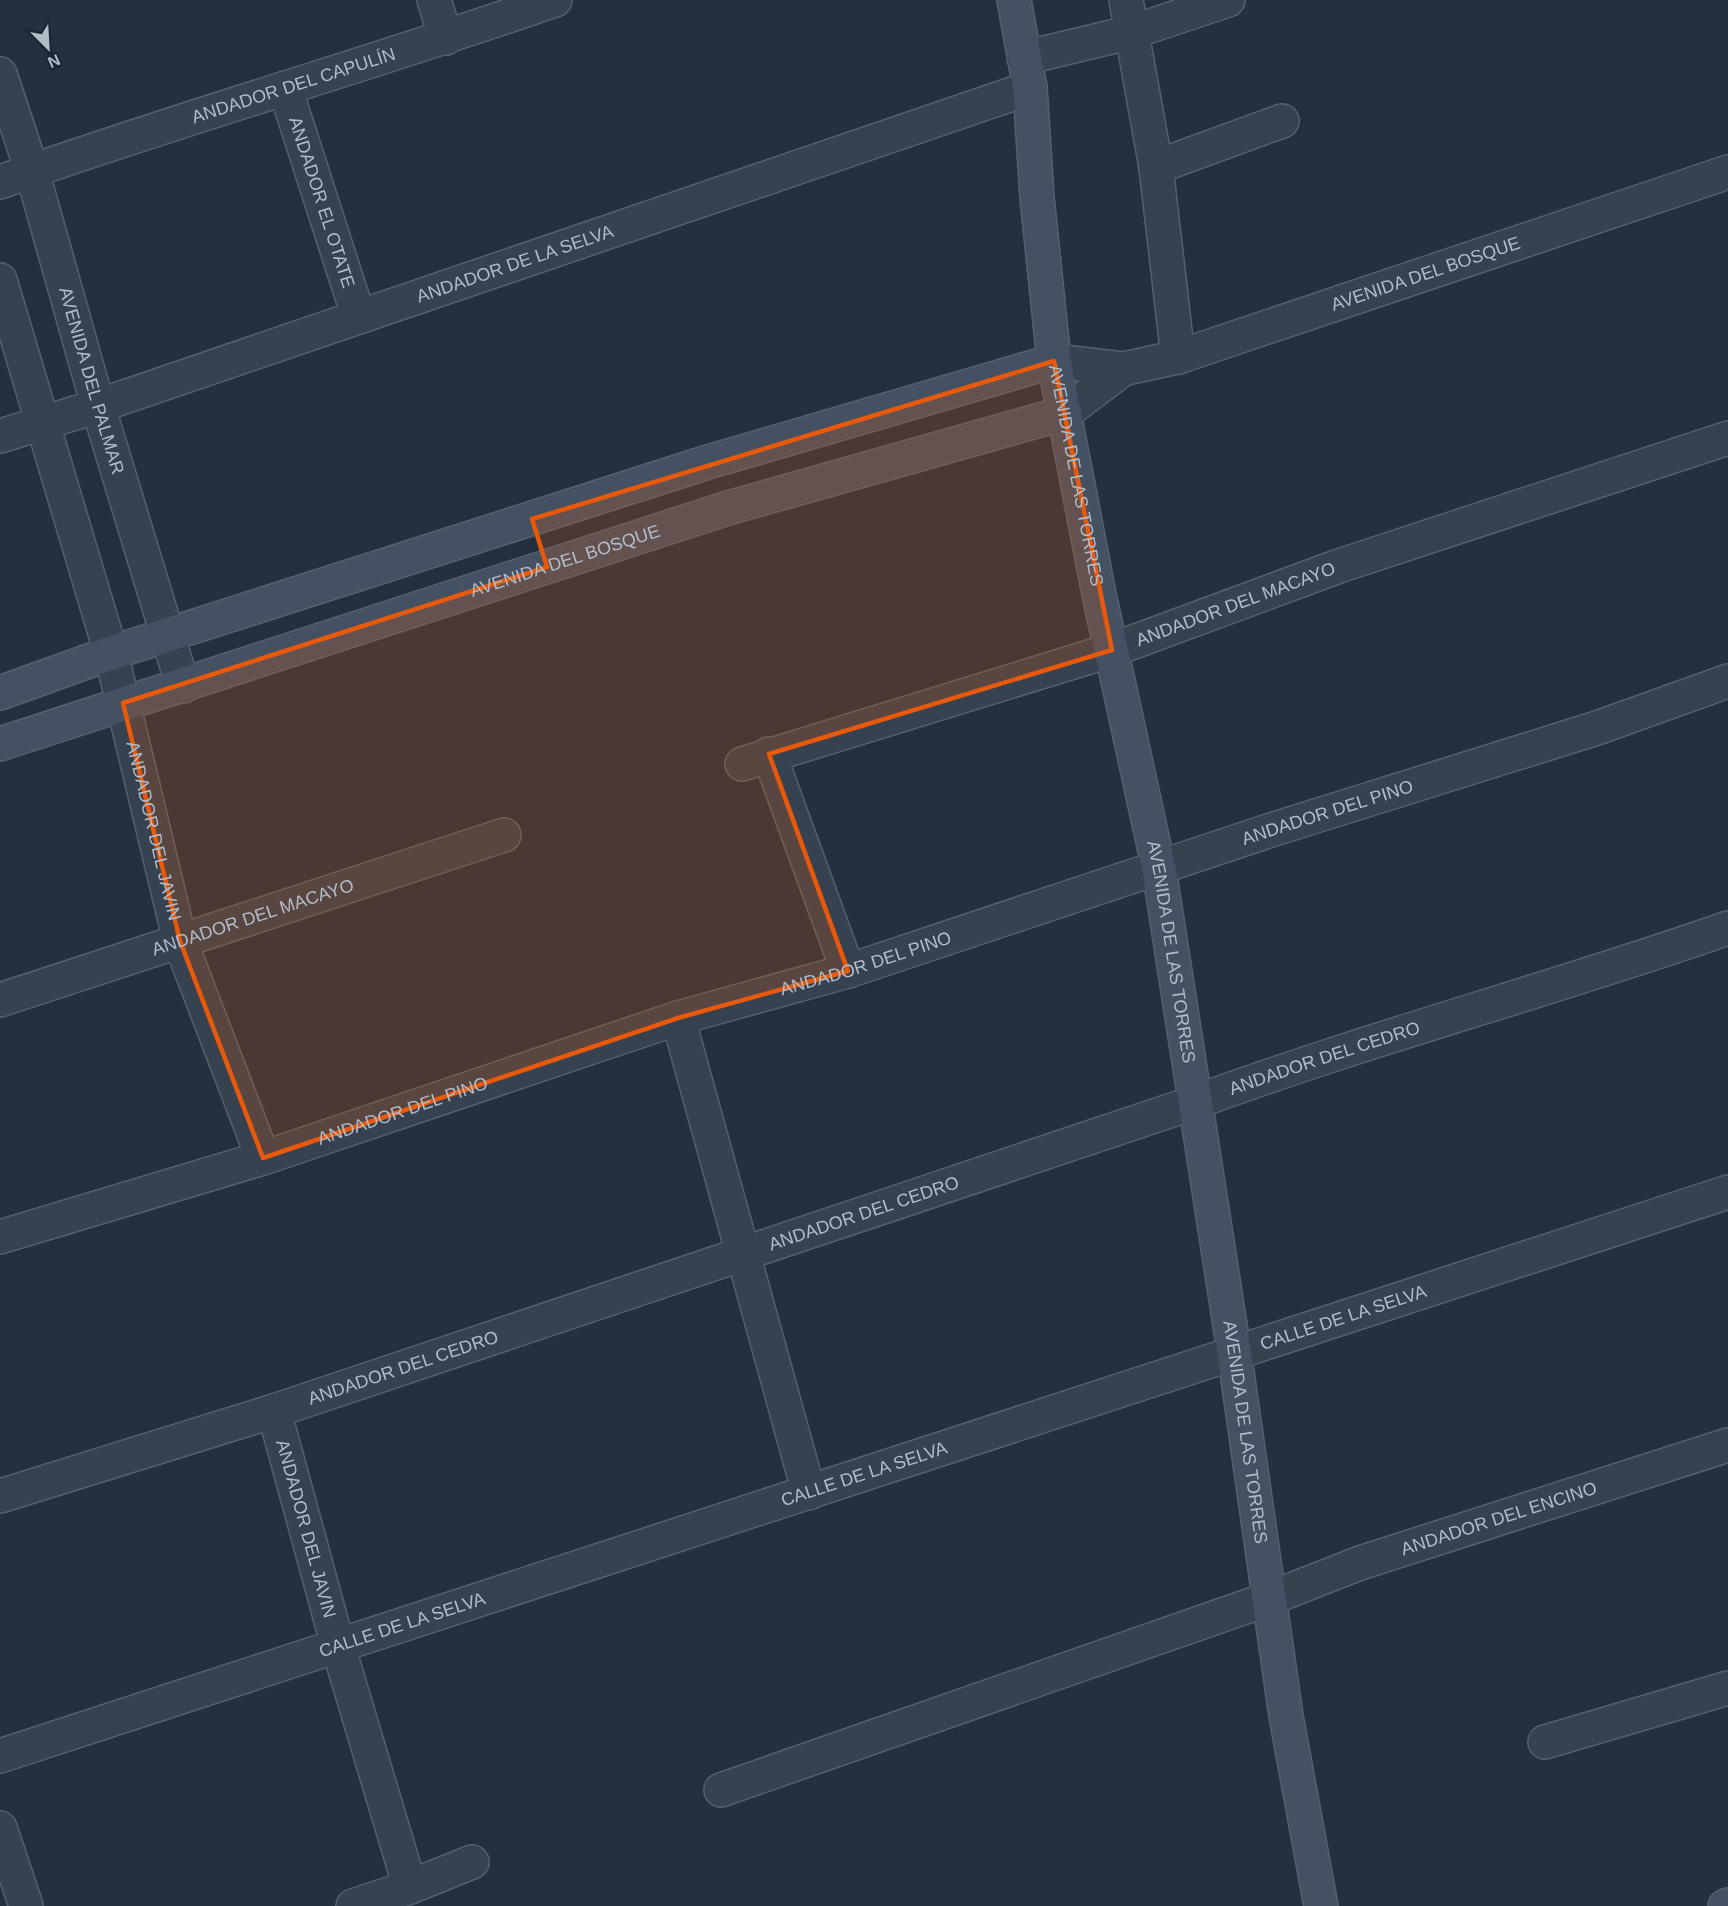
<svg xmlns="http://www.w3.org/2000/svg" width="1728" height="1906" viewBox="0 0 1728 1906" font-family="Helvetica,sans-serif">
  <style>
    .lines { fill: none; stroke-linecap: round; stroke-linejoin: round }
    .street-casing { stroke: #54606d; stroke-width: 36 }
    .secondary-casing { stroke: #54606d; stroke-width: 36 }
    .street { stroke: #36424f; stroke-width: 33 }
    .secondary { stroke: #445162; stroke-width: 33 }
    .marked { fill: #e8590c; fill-opacity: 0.2; stroke: #e8590c; stroke-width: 4.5; stroke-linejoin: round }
    .labels { text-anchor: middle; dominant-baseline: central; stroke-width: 5; stroke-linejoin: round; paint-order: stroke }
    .street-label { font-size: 18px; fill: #b2bdca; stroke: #1b2734 }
  </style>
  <rect width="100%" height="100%" fill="#22303f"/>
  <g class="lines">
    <!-- street casing -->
    <g class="street-casing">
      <g id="street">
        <path d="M434 0 446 38"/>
        <path d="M1126 0 1156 167 1178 357"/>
        <path d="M1024 58 1132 32 1228 0"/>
        <path id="s1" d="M0 74 32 171 98 406 183 686"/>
        <path id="s2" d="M285 88 358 315"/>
        <path d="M1156 167 1282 121"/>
        <path id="s3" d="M0 182C184 117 371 64 555 0"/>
        <path id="s4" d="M0 280 111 653 180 941 263 1158"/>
        <path id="s5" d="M1054 361 1123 369 1178 357 1728 172"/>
        <path d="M1065 413 1123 369"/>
        <path id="s6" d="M0 436 98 406 1030 88"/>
        <path d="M769 754 848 971"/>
        <path id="s7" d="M742 764 1112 650 1339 566 1728 438"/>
        <path id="s8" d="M0 1000 504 835"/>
        <path d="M678 1018 809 1493"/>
        <path id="s9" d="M0 1237 263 1158 678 1018 848 971 1271 830 1597 728 1728 681"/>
        <path id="s10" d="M274 1411 338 1646 410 1887"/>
        <path id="s11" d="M0 1496 274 1411 1193 1103C1369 1038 1551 990 1728 928"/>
        <path d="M1545 1742 1728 1688"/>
        <path id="s12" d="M0 1756 1728 1192"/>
        <path id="s13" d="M721 1790 1271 1598 1360 1563 1728 1445"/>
        <path d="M0 1828 26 1906"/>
        <path d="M353 1906 410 1887 472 1862"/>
      </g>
    </g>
    <!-- secondary casing -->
    <g class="secondary-casing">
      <g id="secondary">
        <path id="s14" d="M1014 0 1030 88 1037 197 1054 361 1099 594 1159 869 1234 1351 1286 1716 1321 1906"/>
        <path d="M0 693 111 653 708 462 1054 361"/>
        <path id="s15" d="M0 744 728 508 1065 413"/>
        <path d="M1725 1906 1728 1905"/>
      </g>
    </g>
    <!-- street -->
    <use href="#street" class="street"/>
    <!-- secondary -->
    <use href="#secondary" class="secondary"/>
  </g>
  <!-- marked area -->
  <path class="marked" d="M1054 361 1112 650 769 754 848 971 678 1018 263 1158 180 941 123 703 547 567 532 519Z"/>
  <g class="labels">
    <!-- street labels -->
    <g class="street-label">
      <text stroke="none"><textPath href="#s3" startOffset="309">ANDADOR DEL CAPULÍN</textPath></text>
      <text stroke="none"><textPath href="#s2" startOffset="120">ANDADOR EL OTATE</textPath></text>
      <text stroke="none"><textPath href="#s6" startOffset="543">ANDADOR DE LA SELVA</textPath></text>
      <text stroke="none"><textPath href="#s5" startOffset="387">AVENIDA DEL BOSQUE</textPath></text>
      <text stroke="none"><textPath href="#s1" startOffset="320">AVENIDA DEL PALMAR</textPath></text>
      <text stroke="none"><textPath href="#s14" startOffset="480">AVENIDA DE LAS TORRES</textPath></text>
      <text stroke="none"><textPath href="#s15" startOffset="594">AVENIDA DEL BOSQUE</textPath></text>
      <text stroke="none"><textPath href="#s7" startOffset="519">ANDADOR DEL MACAYO</textPath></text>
      <text stroke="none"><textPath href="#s9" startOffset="1394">ANDADOR DEL PINO</textPath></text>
      <text stroke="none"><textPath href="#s4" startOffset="572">ANDADOR DEL JAVIN</textPath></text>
      <text stroke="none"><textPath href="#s8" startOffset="266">ANDADOR DEL MACAYO</textPath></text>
      <text stroke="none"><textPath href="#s14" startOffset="966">AVENIDA DE LAS TORRES</textPath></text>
      <text stroke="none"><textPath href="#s9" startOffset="908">ANDADOR DEL PINO</textPath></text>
      <text stroke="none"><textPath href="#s11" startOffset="1395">ANDADOR DEL CEDRO</textPath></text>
      <text stroke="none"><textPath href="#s9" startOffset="422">ANDADOR DEL PINO</textPath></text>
      <text stroke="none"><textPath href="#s11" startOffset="909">ANDADOR DEL CEDRO</textPath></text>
      <text stroke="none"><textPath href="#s12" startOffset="1413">CALLE DE LA SELVA</textPath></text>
      <text stroke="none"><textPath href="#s11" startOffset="423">ANDADOR DEL CEDRO</textPath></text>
      <text stroke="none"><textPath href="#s14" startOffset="1452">AVENIDA DE LAS TORRES</textPath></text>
      <text stroke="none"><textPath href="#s12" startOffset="909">CALLE DE LA SELVA</textPath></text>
      <text stroke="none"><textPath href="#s13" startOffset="824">ANDADOR DEL ENCINO</textPath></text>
      <text stroke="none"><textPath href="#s10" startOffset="122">ANDADOR DEL JAVIN</textPath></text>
      <text stroke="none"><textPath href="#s12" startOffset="423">CALLE DE LA SELVA</textPath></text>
    </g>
  </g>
  <!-- north arrow -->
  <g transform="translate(48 48) rotate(156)" stroke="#1b2734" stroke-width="4.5" paint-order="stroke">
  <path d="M0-4.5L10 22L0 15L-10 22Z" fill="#b2bdca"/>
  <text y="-9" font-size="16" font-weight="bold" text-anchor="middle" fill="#b2bdca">N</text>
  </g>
</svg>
